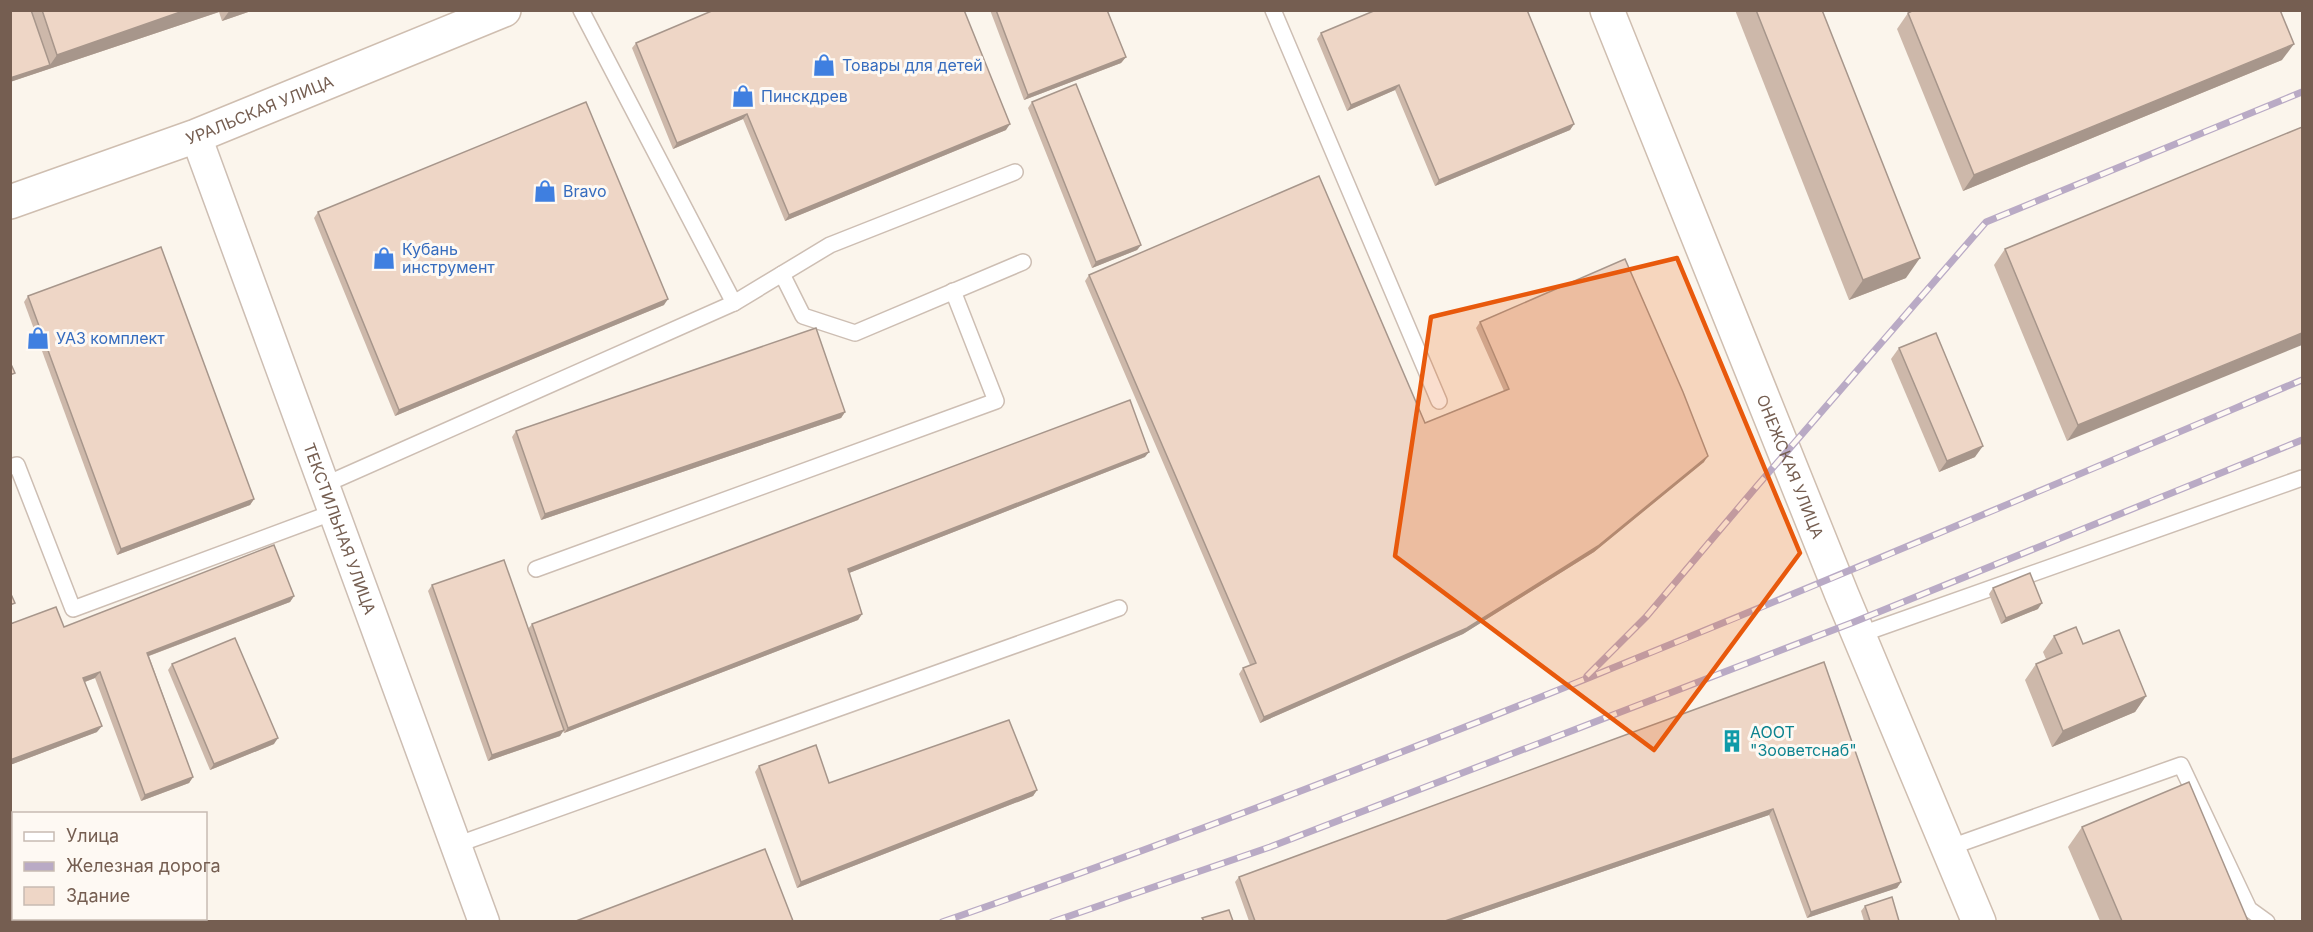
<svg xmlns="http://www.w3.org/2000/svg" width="2313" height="932" viewBox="0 0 2313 932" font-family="Inter,sans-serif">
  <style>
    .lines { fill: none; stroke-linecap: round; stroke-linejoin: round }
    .lane-casing { stroke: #cdbeb3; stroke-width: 18 }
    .street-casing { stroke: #cdbeb3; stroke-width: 33 }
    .secondary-casing { stroke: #cfbeb0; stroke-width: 36 }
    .lane { stroke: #fff; stroke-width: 15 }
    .street { stroke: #fff; stroke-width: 30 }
    .secondary { stroke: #fff; stroke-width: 33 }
    .rail-casing { stroke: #b9aac5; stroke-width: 7 }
    .rail { stroke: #fef9f3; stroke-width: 4.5; stroke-dasharray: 14; stroke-linecap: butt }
    .wall { fill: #cdb8aa }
    .shaded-wall { fill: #a7968b }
    .building { fill: #eed6c6; stroke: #a7968b; stroke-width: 1.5 }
    .marked { fill: #e8590c; fill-opacity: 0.2; stroke: #e8590c; stroke-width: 4.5; stroke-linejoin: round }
    .labels { text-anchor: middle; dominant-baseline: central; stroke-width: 6; stroke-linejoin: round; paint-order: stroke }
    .shop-label { font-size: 16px; fill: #366cbe; stroke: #fef9f3; text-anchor: start }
    .street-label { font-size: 16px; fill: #755e51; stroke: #fef9f3 }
    .culture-label { font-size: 16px; fill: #0d838f; stroke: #fef9f3; text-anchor: start }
  </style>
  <rect width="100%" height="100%" fill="#fbf5ec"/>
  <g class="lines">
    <!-- lane casing -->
    <g class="lane-casing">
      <g id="lane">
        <path d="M581 10 734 303"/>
        <path d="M1273 10 1439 401"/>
        <path d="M782 274 803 316 855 333 1023 262"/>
        <path d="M10 467 17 465 73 609 334 512"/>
        <path d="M324 485 734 303 830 245 1015 172"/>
        <path d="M536 569 996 401 953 291"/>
        <path d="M1859 635 2302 478"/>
        <path d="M456 845 1119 608"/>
        <path d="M1948 848 2181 765 2249 909 2267 922"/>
      </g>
    </g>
    <!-- street casing -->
    <g class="street-casing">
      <g id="street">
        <path id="s1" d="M196 136 484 922"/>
      </g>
    </g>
    <!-- secondary casing -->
    <g class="secondary-casing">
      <g id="secondary">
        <path id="s2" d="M1607 10 1842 595 1979 922"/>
        <path id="s3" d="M10 202 196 136 504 10"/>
      </g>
    </g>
    <!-- lane -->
    <use href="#lane" class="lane"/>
    <!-- street -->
    <use href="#street" class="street"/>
    <!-- secondary -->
    <use href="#secondary" class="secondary"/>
    <!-- rail casing -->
    <g class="rail-casing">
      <g id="rail">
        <path d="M1587 676 1646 617 1757 486 1986 222 2302 92"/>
        <path d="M942 922C1404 762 1853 570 2302 380"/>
        <path d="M1052 922 1270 847 1854 622 2302 440"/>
      </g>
    </g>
    <!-- rail -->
    <use href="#rail" class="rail"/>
  </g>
  <!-- wall -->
  <g class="wall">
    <path d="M10 10H254L222 21 219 12 10 82Z"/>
    <path d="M990 10H1107L1126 57 1121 63 1024 100Z"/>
    <path d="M1735 10H1822L1906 278 1849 300Z"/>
    <path d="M1908 13 2282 60 1963 191 1897 29Z"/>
    <path d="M1321 33 1574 124 1570 130 1435 186 1395 90 1347 111 1317 39Z"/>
    <path d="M636 43 1006 130 785 221 743 119 673 149 632 48Z"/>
    <path d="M1032 102 1141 245 1137 250 1092 268 1028 108Z"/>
    <path d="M2302 127 2067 441 1994 265 2005 249Z"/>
    <path d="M318 212 664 305 395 416 314 218Z"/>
    <path d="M1089 275 1425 423 1504 391 1476 328 1480 322 1704 462 1594 552 1463 634 1260 723 1239 674 1243 668 1250 665 1085 281Z"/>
    <path d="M28 296 254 499 250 505 117 555 24 302Z"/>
    <path d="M1899 348 1975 457 1939 472 1891 359Z"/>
    <path d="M845 412 841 418 541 520 512 437 516 431Z"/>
    <path d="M1145 457 849 573 862 614 858 620 564 733 563 731 560 736 488 761 428 591 432 585 528 629 532 624Z"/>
    <path d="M1993 588 2038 609 2001 624 1989 594Z"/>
    <path d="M294 596 290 602 149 656 193 777 189 783 141 801 95 678 85 682 97 732 10 765V624L64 627Z"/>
    <path d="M2054 636 2083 644 2146 696 2135 712 2052 747 2025 680 2036 664 2046 659 2043 652Z"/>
    <path d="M1824 662 1901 882 1897 888 1807 918 1769 815 1458 921H1249L1235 882 1239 877Z"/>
    <path d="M172 664 274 744 210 770 168 670Z"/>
    <path d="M759 766 829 783 1037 790 1033 796 797 888 755 772Z"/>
    <path d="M2082 827 2248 921H2100L2068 847Z"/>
    <path d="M1865 906 1899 921H1864L1861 911Z"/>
  </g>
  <!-- shaded-wall -->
  <g class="shaded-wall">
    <path d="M186 10H220L219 12 10 82V78L50 65 57 55Z"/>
    <path d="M230 10H254L222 21Z"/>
    <path d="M2294 44 2282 60 1963 191 1974 175Z"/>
    <path d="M1126 57 1121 63 1024 100 1028 95Z"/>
    <path d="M1399 85 1395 90 1347 111 1351 105Z"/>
    <path d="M747 114 743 119 673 149 677 143Z"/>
    <path d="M1010 124 1006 130 785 221 789 215Z"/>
    <path d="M1574 124 1570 130 1435 186 1439 180Z"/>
    <path d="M1141 245 1137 250 1092 268 1096 262Z"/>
    <path d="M1920 258 1906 278 1849 300 1863 280Z"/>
    <path d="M668 299 664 305 395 416 399 410Z"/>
    <path d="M2302 333V345L2067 441 2078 425Z"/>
    <path d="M845 412 841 418 541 520 545 514Z"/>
    <path d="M1983 446 1975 457 1939 472 1947 461Z"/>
    <path d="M1149 452 1145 457 844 575 848 569Z"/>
    <path d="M1708 456 1704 462 1594 552 1463 634 1260 723 1264 717Z"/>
    <path d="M254 499 250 505 117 555 121 549Z"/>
    <path d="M294 596 290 602 143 658 147 653Z"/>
    <path d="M2042 603 2038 609 2001 624 2006 618Z"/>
    <path d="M862 614 858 620 564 733 568 728Z"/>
    <path d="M100 672 95 678 79 684 83 678Z"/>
    <path d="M2146 696 2135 712 2052 747 2063 731Z"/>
    <path d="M102 726 97 732 10 765V760Z"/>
    <path d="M564 730 560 736 488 761 492 755Z"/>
    <path d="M278 738 274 744 210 770 214 764Z"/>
    <path d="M193 777 189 783 141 801 145 795Z"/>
    <path d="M1037 790 1033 796 797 888 801 882Z"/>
    <path d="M1773 809 1769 815 1458 921H1445Z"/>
    <path d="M1901 882 1897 888 1807 918 1811 912Z"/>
  </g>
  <!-- building -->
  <g class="building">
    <path d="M10 10H31L50 65 10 78Z"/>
    <path d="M42 10H186L57 55Z"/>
    <path d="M714 10H964L1010 124 789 215 747 114 677 143 636 43Z"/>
    <path d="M996 10H1107L1126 57 1028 95Z"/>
    <path d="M1376 10H1527L1574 124 1439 180 1399 85 1351 105 1321 33Z"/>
    <path d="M1756 10H1822L1920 258 1863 280Z"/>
    <path d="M1914 10H2280L2294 44 1974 175 1908 13Z"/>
    <path d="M1076 84 1141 245 1096 262 1032 102Z"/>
    <path d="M586 102 668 299 399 410 318 212Z"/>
    <path d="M2302 127V333L2078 425 2005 249Z"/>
    <path d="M1319 176 1425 423 1509 389 1480 322 1625 259 1683 392 1708 456 1598 546 1467 628 1264 717 1243 668 1256 663 1089 275Z"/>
    <path d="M161 247 254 499 121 549 28 296Z"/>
    <path d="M816 328 845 412 545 514 516 431Z"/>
    <path d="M1936 333 1983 446 1947 461 1899 348Z"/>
    <path d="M10 362 15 373 10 375Z"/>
    <path d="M1130 400 1149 452 848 569 862 614 568 728 532 624Z"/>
    <path d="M274 545 294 596 147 653 193 777 145 795 100 672 83 678 102 726 10 760V624L56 607 64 627Z"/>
    <path d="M504 560 564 730 492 755 432 585Z"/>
    <path d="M2030 573 2042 603 2006 618 1993 588Z"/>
    <path d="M10 592 15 603 10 605Z"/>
    <path d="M2076 627 2083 644 2119 630 2146 696 2063 731 2036 664 2062 653 2054 636Z"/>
    <path d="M235 638 278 738 214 764 172 664Z"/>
    <path d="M1824 662 1901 882 1811 912 1773 809 1445 921H1255L1239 877Z"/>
    <path d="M1009 720 1037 790 801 882 759 766 816 745 829 783Z"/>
    <path d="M2189 782 2248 921H2122L2082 827Z"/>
    <path d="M765 849 793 921H576Z"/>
    <path d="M1892 897 1899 921H1870L1865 906Z"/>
    <path d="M1229 910 1233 921H1204L1202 918Z"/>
  </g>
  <!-- marked area -->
  <path class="marked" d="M1677 258 1800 553 1654 750 1395 556 1431 317Z"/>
  <!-- icons -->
  <defs>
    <g id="shop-bare" transform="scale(1.8)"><path d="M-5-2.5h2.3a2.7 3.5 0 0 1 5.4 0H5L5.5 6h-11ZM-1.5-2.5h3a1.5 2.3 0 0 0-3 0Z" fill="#3f7fe0" stroke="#fef9f3" stroke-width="2.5" paint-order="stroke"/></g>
    <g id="building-bare" transform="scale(1.8)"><path d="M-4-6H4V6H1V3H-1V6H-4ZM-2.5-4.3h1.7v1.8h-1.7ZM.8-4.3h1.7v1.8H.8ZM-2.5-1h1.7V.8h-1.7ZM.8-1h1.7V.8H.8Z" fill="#0f9aa8" stroke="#fef9f3" stroke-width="2.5" paint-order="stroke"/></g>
  </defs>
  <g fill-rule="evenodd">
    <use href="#shop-bare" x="824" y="65"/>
    <use href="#shop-bare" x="743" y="96"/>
    <use href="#shop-bare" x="545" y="191"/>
    <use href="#shop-bare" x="384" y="258"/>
    <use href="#shop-bare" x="38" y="338"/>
    <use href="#building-bare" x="1732" y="741"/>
  </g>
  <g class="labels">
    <!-- shop labels -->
    <g class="shop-label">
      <text x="842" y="65">Товары для детей</text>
      <text x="761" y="96">Пинскдрев</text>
      <text x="563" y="191">Bravo</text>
      <text x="402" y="249">Кубань<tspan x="402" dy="18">инструмент</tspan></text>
      <text x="56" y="338">УАЗ комплект</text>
    </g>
    <!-- street labels -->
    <g class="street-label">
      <text stroke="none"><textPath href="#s3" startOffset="266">УРАЛЬСКАЯ УЛИЦА</textPath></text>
      <text stroke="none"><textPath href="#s2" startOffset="492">ОНЕЖСКАЯ УЛИЦА</textPath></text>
      <text stroke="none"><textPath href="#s1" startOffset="418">ТЕКСТИЛЬНАЯ УЛИЦА</textPath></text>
    </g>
    <!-- culture labels -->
    <g class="culture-label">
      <text x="1750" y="732">АООТ<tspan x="1750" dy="18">"Зооветснаб"</tspan></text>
    </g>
  </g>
  <!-- border -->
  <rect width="2313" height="932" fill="none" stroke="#755e51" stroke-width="24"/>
  <!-- legend -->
  <rect x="12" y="812" width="195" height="108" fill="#fef9f3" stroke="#c7bbb2" stroke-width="1.5"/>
  <rect x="24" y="832" width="30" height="9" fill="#ffffff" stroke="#c7bbb2" stroke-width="1.5"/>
  <text x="66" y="842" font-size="18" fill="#755e51">Улица</text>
  <rect x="24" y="862" width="30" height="9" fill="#b9aac5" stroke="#c7bbb2" stroke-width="1.5"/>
  <text x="66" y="872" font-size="18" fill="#755e51">Железная дорога</text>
  <rect x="24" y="887" width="30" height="18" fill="#eed6c6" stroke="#c7bbb2" stroke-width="1.5"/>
  <text x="66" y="902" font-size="18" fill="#755e51">Здание</text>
</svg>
